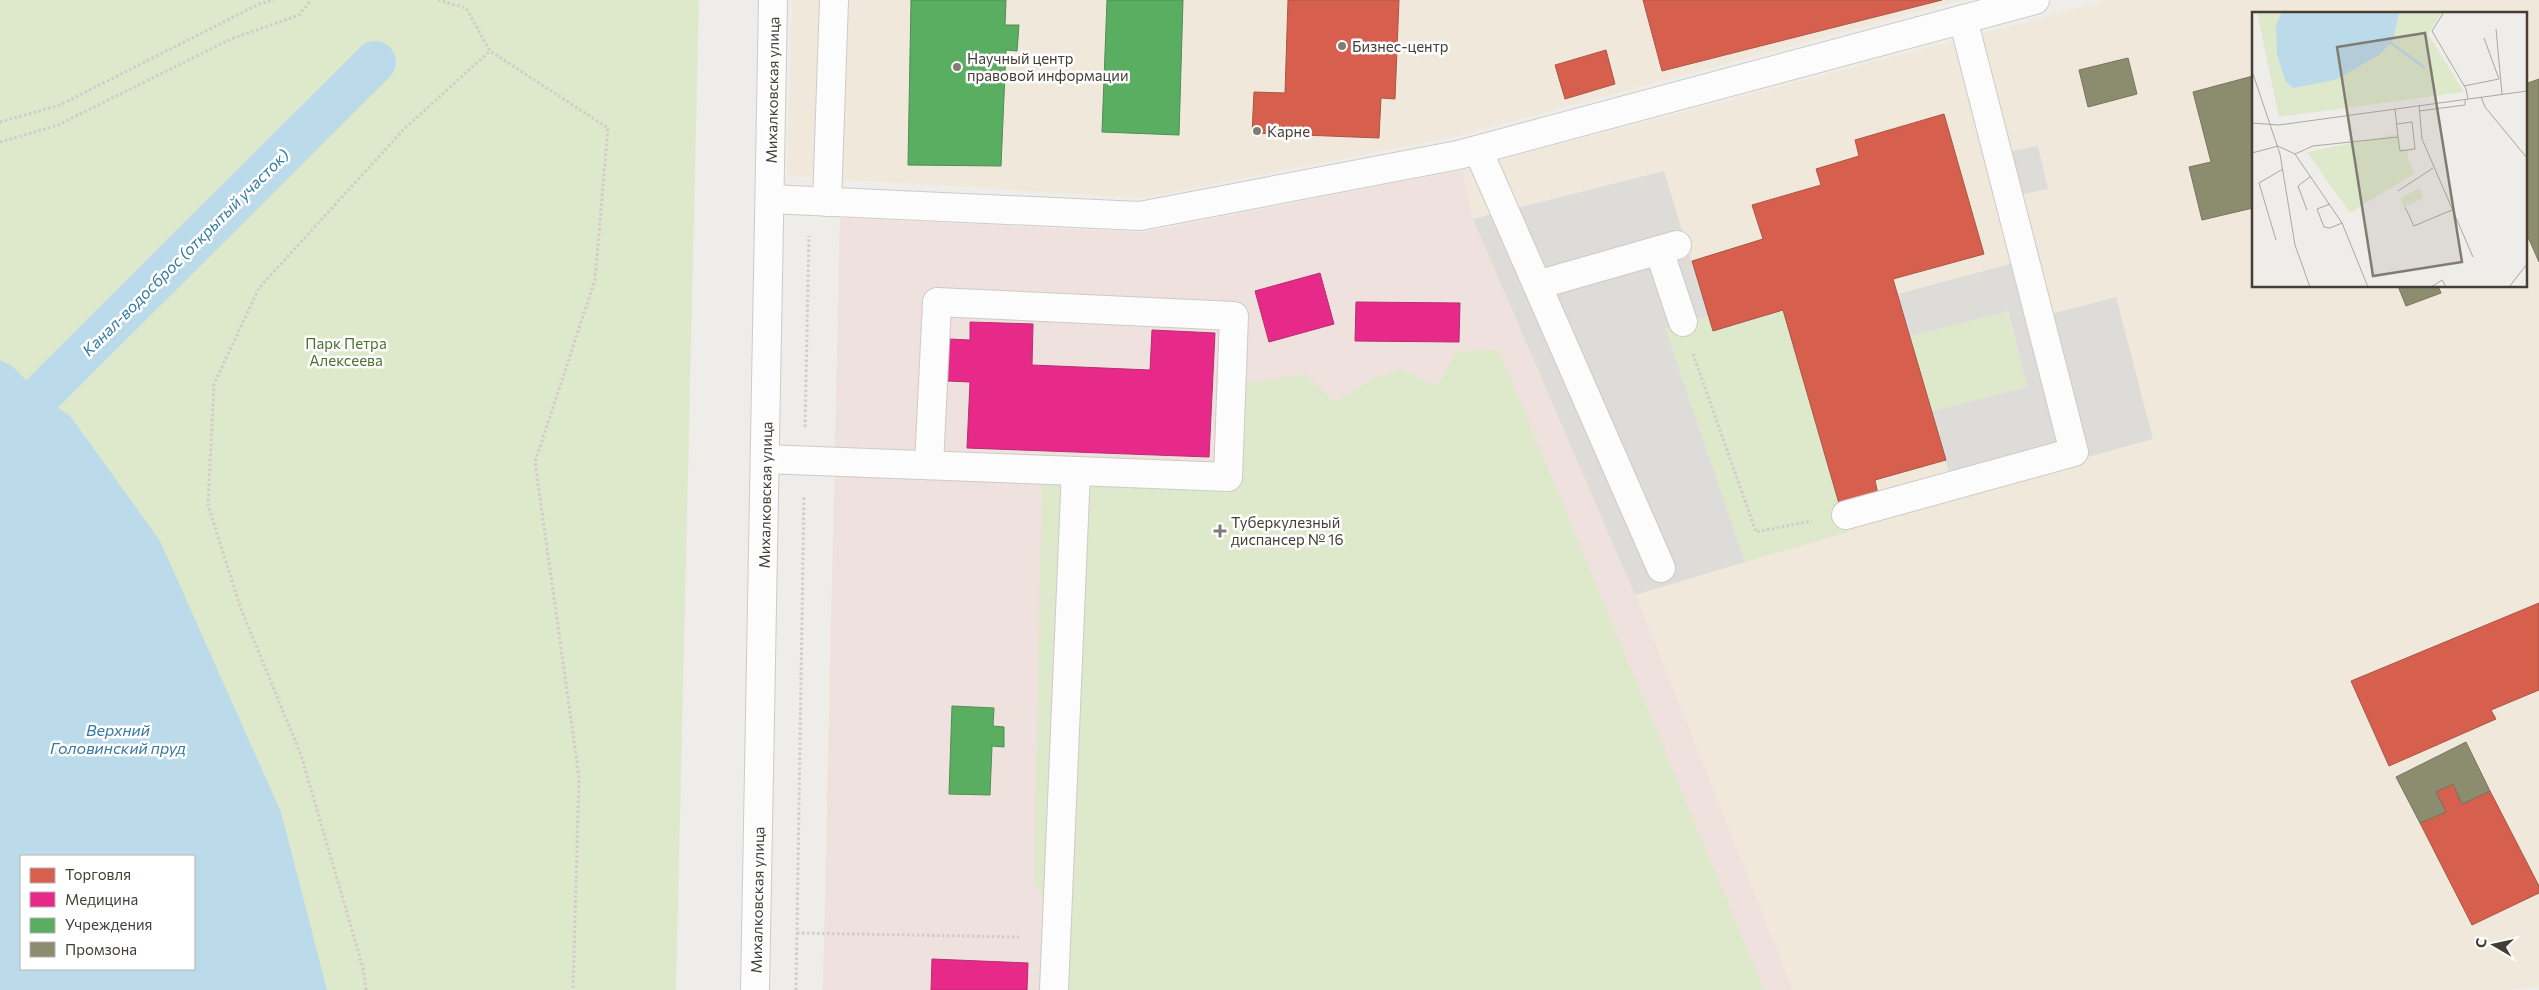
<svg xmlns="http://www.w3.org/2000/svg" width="2539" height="990" viewBox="0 0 2539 990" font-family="Commissioner,sans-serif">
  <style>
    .commercial { fill: #f1e8dc; fill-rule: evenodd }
    .medical { fill: #eee1de }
    .green { fill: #dee8ca; fill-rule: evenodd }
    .parking { fill: #dedcd9 }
    .water { fill: #bcdbea; fill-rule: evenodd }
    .shops { fill: #d6604d; stroke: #aa5646 }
    .health { fill: #e7298a; stroke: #b62f71 }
    .public { fill: #5aae61; stroke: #538c54 }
    .industry { fill: #8c8c6e; stroke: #76755d }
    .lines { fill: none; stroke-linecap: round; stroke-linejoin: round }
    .canal { stroke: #bcdbea; stroke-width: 42 }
    .minor-casing { stroke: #cdcbc7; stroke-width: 30 }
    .path { stroke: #d0cdcb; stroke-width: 3; stroke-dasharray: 2.5 2.5; stroke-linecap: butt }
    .minor { stroke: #fdfcfc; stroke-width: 28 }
    .poi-dot { fill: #807b75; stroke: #fff; stroke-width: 2 }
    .labels { text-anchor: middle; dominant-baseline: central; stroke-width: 5; stroke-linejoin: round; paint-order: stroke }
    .poi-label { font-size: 15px; fill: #443e36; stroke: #fff; text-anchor: start }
    .street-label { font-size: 15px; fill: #443e36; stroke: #fff }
    .park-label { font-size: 15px; fill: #4b722d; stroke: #fff }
    .water-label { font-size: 16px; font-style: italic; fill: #347aa1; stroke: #fff }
    .inset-river { fill: none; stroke: #bcdbea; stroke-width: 2.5 }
    .inset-road { fill: none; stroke: #aba7a1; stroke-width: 1 }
    .view { fill: #807b75; fill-opacity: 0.15; stroke: #807b75; stroke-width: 2.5 }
    .inset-edge { fill: none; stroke: #443e36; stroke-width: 2.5 }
  </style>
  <rect width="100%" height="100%" fill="#efede9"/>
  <!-- commercial -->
  <g class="commercial">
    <path d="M792 0H1962L1454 137 1143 198 787 176Z"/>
    <path d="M2109 0H2539V987L2505 990H1793L1635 595 1473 219 1462 170ZM2253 14H2525V286H2253Z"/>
  </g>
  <!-- medical -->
  <path class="medical" d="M1462 170 1473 219 1638 601 1793 990H823L840 218 1143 232Z"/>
  <!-- green -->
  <g class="green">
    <path d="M0 0H699L676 990H0ZM21 856H194V969H21Z"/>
    <path d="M1783 310 1848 532 1745 562 1665 328 1708 316 1713 331Z"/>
    <path d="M2007 311 2027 387 1932 411 1910 336Z"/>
    <path d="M1499 350 1764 990H1057L1060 930 1034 882 1042 475 1214 476 1224 387 1305 374 1335 402 1376 377 1403 369 1437 387 1456 351Z"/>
  </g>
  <!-- parking -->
  <g class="parking">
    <path d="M2038 146 2048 189 2008 197 1997 154Z"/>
    <path d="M1664 171 1708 316 1665 328 1745 562 1635 595 1473 219Z"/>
    <path d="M2036 257 2051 314 2116 297 2153 439 1955 494 1932 411 2027 387 2008 311 1910 336 1898 294Z"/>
  </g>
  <!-- water -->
  <path class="water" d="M0 360 12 366 41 395 71 417 160 541 281 812 327 990H0ZM21 856H194V969H21Z"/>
  <!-- shops -->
  <g class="shops">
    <path d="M1288 0H1399L1395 99 1381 98 1379 138 1252 133 1254 92 1285 93Z"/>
    <path d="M1643 0H1942L1662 71Z"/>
    <path d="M1606 50 1615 84 1565 99 1555 65Z"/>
    <path d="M1944 114 1984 254 1893 279 1946 460 1875 480 1878 495 1840 507 1783 310 1713 331 1692 261 1763 239 1752 205 1821 185 1816 169 1859 156 1855 140Z"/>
    <path d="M2539 603V690L2491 710 2496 719 2389 766 2351 681Z"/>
    <path d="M2453 784 2462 804 2490 791 2539 886V893L2472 925 2420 823 2446 812 2436 792Z"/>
  </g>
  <!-- health -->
  <g class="health">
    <path d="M1320 273 1334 324 1269 342 1255 291Z"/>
    <path d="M1356 302 1460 303 1459 342 1355 341Z"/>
    <path d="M970 322 1033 324 1032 365 1150 370 1152 330 1215 333 1209 457 967 448 970 382 947 381 949 339 970 340Z"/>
    <path d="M932 959 1028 963 1027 990H931Z"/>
  </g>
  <!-- public -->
  <g class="public">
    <path d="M911 0H1006L1005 25H1019L1017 51 1006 50 1001 166 908 165Z"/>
    <path d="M1107 0H1183L1179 135 1102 132Z"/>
    <path d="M952 706 994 708 993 726 1004 727V747L992 746 990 795 949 794Z"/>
  </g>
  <!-- industry -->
  <g class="industry">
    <path d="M2128 58 2137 94 2088 107 2079 70Z"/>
    <path d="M2253 76V208L2202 220 2189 167 2211 162 2193 92Z"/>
    <path d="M2539 79V262L2528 237 2525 238V84Z"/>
    <path d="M2398 286H2438L2441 293 2406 306Z"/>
    <path d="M2466 742 2490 791 2462 804 2453 784 2436 792 2446 812 2420 823 2396 777Z"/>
  </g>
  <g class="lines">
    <!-- canal -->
    <path class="canal" d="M0 446 41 395 375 62"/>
    <!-- minor casing -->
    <g class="minor-casing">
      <g id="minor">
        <path d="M1478 150 1661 568"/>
        <path d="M770 199 1140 216 1458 155 2035 0"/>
        <path d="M827 202 834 0"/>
        <path d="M1659 250 1683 322"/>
        <path d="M1537 285 1677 245"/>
        <path d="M765 459 1076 471 1054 990"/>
        <path d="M929 465 937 302 1234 316 1228 477 1076 471"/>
        <path d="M1846 515 2074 452 1963 19"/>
        <path d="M755 990 773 0"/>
      </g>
    </g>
    <!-- path -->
    <g class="path">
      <path d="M438 0 466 8 490 51 608 128 595 280 535 462 579 777 573 990"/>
      <path d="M0 122 60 105 259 4 274 0"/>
      <path d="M0 142 58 125 231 39 299 15 311 0"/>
      <path d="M1693 354 1756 532 1812 521"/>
      <path d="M805 427 809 236"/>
      <path d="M797 933 1021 937"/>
      <path d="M366 990 363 968 301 755 241 609 208 505 214 384 259 288 405 128 490 51"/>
      <path d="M796 990 804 495"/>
    </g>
    <!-- minor -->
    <use href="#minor" class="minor"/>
  </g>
  <!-- markers -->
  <g class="poi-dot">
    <circle cx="1342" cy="46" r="5"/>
    <circle cx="957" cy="67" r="5"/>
    <circle cx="1257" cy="131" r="5"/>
    <path d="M1217.5 523.5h5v5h5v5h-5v5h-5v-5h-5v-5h5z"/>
  </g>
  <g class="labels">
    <!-- poi labels -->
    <g class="poi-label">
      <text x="1352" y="46">Бизнес-центр</text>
      <text x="967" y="58">Научный центр<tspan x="967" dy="17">правовой информации</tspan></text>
      <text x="1267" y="131">Карне</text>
      <text x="1231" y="522">Туберкулезный<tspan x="1231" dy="17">диспансер № 16</tspan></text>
    </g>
    <!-- street labels -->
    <g class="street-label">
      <text transform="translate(772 90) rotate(-89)">Михалковская улица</text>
      <text transform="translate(765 495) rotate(-89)">Михалковская улица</text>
      <text transform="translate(757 900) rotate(-89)">Михалковская улица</text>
    </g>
    <!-- park labels -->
    <g class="park-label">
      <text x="346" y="343">Парк Петра<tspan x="346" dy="17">Алексеева</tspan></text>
    </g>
    <!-- water labels -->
    <g class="water-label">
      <text transform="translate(185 252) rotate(-45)">Канал-водосброс (открытый участок)</text>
      <text x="118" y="729">Верхний<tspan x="118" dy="18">Головинский пруд</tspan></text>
    </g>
  </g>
  <!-- overview -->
  <g transform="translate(2252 12)">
    <rect width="275" height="275" fill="#efede9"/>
    <path d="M5 0H190L176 22 212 80 27 105ZM146 122 148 137H156V147L163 161 98 201 55 140ZM168 176 171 186 152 195 148 186Z" fill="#dee8ca"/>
    <path d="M30 0H147L141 28 127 43 83 68 41 76 34 70 25 43 24 13Z" fill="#bcdbea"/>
    <path class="inset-river" d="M135 28 173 56"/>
    <path class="inset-road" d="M192 0 180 19 214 77 216 87M244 17 250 82M0 59 28 142 43 233 58 275M212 74 247 67 232 26M229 85 233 95 275 146M167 93 170 127 221 245M167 99 213 93V87M0 111 27 113 275 79M145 112 160 110 163 137 148 139 146 125M0 141 26 134 43 142 90 211 116 275M43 142 61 134 146 125 143 97M146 179 181 156M78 192 65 197 72 215 78 216 90 211M153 195 162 214 200 198M55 198 46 174 59 164M24 228 7 171 31 157M179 275 190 268 194 275M257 275 275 252"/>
    <path class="view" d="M173 21 210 250 121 264 85 35Z"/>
    <rect width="275" height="275" class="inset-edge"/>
  </g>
  <!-- legend -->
  <rect x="20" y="855" width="175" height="115" fill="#ffffff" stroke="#b4b2af"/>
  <rect x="30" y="868" width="25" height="15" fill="#d6604d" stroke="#b4b2af"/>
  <text x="65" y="880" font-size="15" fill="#443e36">Торговля</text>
  <rect x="30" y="892" width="25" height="15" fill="#e7298a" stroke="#b4b2af"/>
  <text x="65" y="905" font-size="15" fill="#443e36">Медицина</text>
  <rect x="30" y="918" width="25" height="15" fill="#5aae61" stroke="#b4b2af"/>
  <text x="65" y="930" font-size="15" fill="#443e36">Учреждения</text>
  <rect x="30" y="942" width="25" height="15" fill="#8c8c6e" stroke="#b4b2af"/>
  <text x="65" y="955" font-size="15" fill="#443e36">Промзона</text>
  <!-- north arrow -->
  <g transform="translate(2494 945) rotate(279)" stroke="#ffffff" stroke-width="4" paint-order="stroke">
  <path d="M0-4L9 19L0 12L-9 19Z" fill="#443e36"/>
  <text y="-8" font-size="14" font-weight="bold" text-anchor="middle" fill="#443e36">С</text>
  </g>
</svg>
